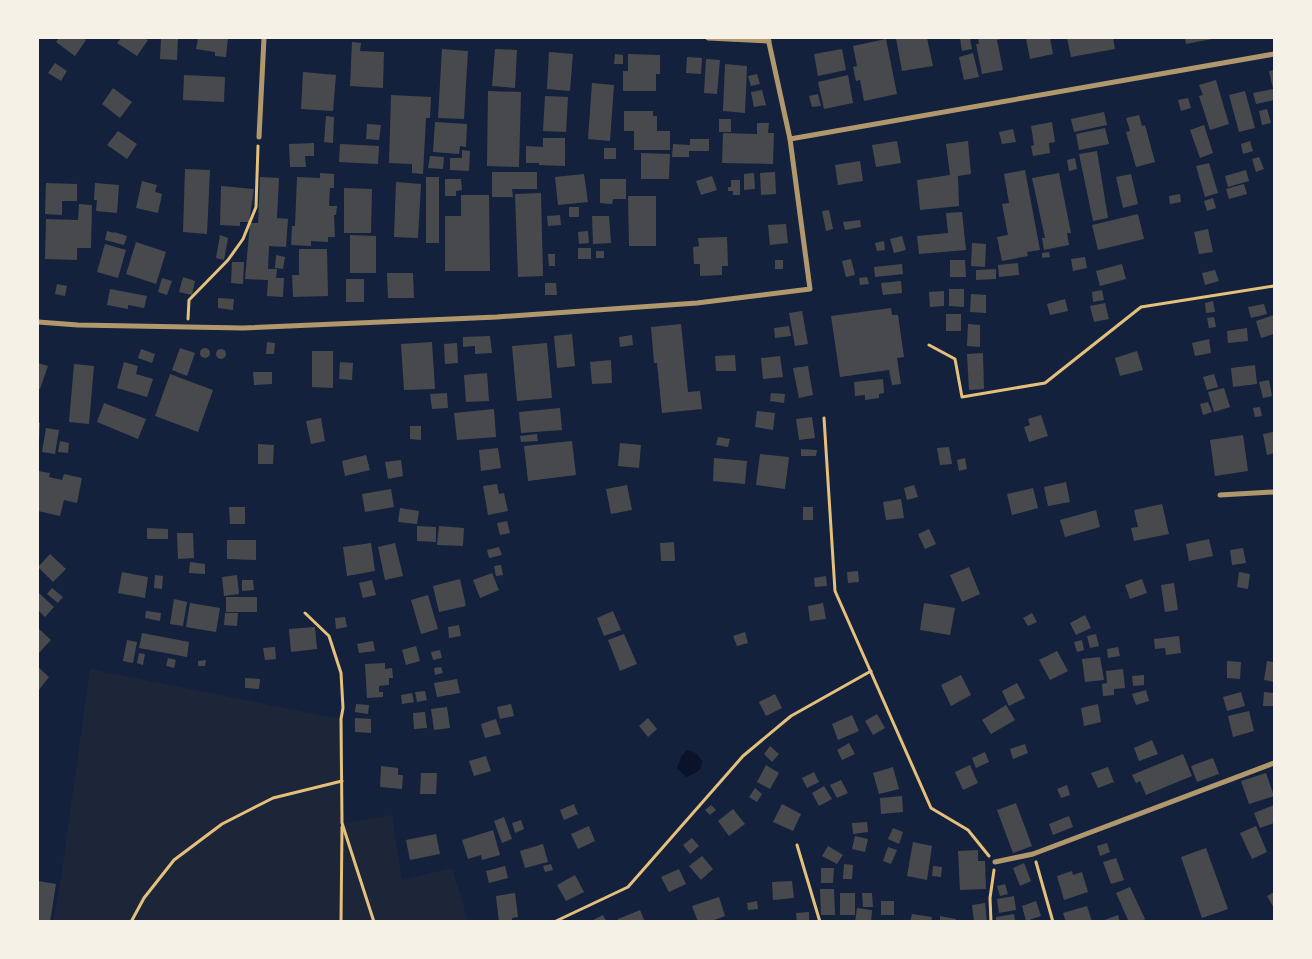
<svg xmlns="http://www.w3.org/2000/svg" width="1312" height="959" viewBox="0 0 1312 959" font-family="'Archivo Narrow',sans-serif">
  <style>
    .green { fill: #1d2539 }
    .water { fill: #0b132b }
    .building { fill: #48494c }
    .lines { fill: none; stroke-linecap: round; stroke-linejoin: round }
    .path { stroke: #e5c07b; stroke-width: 3 }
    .minor { stroke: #b1986c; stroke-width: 5 }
  </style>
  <rect width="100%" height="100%" fill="#14213d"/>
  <!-- green -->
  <path class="green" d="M90 669 341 719 342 823 392 815 402 880 452 868 468 921 53 922 61 878Z"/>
  <!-- water -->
  <path class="water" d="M687 750 696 753 702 761C702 772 695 773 686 777L677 768 681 757Z"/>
  <!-- building -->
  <g class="building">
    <path d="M59 38H82L86 40 75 56 56 42Z"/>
    <path d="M121 38H144L148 40 137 56 117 43Z"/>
    <path d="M161 38H178L177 60 160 59Z"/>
    <path d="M198 38H228L226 57 215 56V52L196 49Z"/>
    <path d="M896 38H927L933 66 902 71Z"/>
    <path d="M960 38H970L972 49 962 51Z"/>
    <path d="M978 38H1006L997 40 1003 70 982 74 976 44H979Z"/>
    <path d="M1026 38H1050L1053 54 1030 59Z"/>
    <path d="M1067 38H1113L1115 49 1071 57Z"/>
    <path d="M1185 38H1212V39L1186 44Z"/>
    <path d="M886 39 897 94 864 101 860 80 856 81 853 67 857 66 853 46Z"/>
    <path d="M352 42 361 43 360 51 384 52 383 88 350 86Z"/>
    <path d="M442 49 468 51 464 119 438 118Z"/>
    <path d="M495 49 517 50 515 88 492 86Z"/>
    <path d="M842 49 846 70 818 76 814 54Z"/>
    <path d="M549 52 573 54 570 91 547 89Z"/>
    <path d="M973 53 979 77 964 80 959 57Z"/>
    <path d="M615 54 623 55V64H614Z"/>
    <path d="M628 54 660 55V74H656V91H623V71H628Z"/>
    <path d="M687 57 702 58 701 74 686 73Z"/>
    <path d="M706 59 720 60 717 94 704 93Z"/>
    <path d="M55 63 67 71 61 81 48 73Z"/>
    <path d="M725 64 747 66 745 113 723 111Z"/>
    <path d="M1274 70V100L1256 104 1253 93 1273 89 1269 71Z"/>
    <path d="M303 72 336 75 333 111 301 109Z"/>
    <path d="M757 74 760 84 751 86 748 76Z"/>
    <path d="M184 75 225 77 224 102 183 100Z"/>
    <path d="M848 75 853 103 824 109 818 82Z"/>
    <path d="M1216 80 1229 124 1210 130 1199 96 1203 95 1199 85Z"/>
    <path d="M592 83 614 85 610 141 588 139Z"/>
    <path d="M113 88 132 102 120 118 102 104Z"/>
    <path d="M762 90 766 105 754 107 751 92Z"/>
    <path d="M488 91 521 92 519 167 487 166Z"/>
    <path d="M1245 91 1255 128 1239 132 1229 95Z"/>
    <path d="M818 94 821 106 812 107 809 96Z"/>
    <path d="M391 95 431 97 430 118H426L423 174 412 173V164L389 163Z"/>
    <path d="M545 96 568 97 566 132 543 131Z"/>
    <path d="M1188 98 1191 108 1181 111 1178 100Z"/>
    <path d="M1267 109 1271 123 1262 125 1259 111Z"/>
    <path d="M624 111H653V116H657V131H670V150H634V131H624Z"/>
    <path d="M1104 112 1107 125 1074 132 1071 119Z"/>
    <path d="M1139 115 1142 126 1145 125 1155 162 1136 167 1126 132 1130 131 1126 118Z"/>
    <path d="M326 116 334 117 333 143 324 142Z"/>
    <rect x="719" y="119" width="12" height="13"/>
    <path d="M435 122 467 124 466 147 460 146 459 154 433 152Z"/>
    <path d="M1052 122 1055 142 1049 143 1050 153 1033 156 1031 146 1034 145 1031 126Z"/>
    <path d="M757 123H769L768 133H774L773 164 722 163 723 133 757 134Z"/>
    <path d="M367 124 381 125 379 140 366 139Z"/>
    <path d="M1204 125 1213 153 1200 158 1190 130Z"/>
    <path d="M1105 128 1109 144 1079 150 1076 134Z"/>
    <path d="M1013 129 1016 142 1002 144 999 132Z"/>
    <path d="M118 131 137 144 127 159 107 145Z"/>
    <path d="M543 138H565V166L539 165V163H526V146L543 147Z"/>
    <path d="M690 139H709V151H689V157H672L673 144 690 145Z"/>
    <path d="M897 141 901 163 876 167 872 145Z"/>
    <path d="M968 141 971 174 958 176 959 206 920 210 917 180 950 175 946 144Z"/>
    <path d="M1250 141 1253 151 1243 154 1241 144Z"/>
    <path d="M314 143V156H305L306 167H290L289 144Z"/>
    <path d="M340 144 379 146 378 164 339 162Z"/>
    <rect x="604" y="148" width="12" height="11"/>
    <path d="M462 150 470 151 469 171 450 170V158H462Z"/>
    <path d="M1097 151 1108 218 1093 221 1079 154Z"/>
    <path d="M641 153 670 154 669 179H641Z"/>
    <path d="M430 156 444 157 443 169 428 168Z"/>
    <path d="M1259 157 1264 169 1256 172 1252 159Z"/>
    <path d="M1075 158 1077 169 1069 171 1067 160Z"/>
    <path d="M860 161 863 181 838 185 835 165Z"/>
    <path d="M1209 163 1218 193 1205 197 1196 166Z"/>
    <path d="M185 169 210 170 207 234 183 232Z"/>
    <path d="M1025 170 1040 250 1027 252 1028 256 1002 261 997 237 1008 235 1002 204 1009 203 1004 174Z"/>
    <path d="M1246 170 1249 181 1228 187 1225 176Z"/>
    <path d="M492 172H537V189H512L513 197H492Z"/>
    <path d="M775 172 776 194 761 195 760 173Z"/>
    <path d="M320 173 334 174V188H330L329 206H337L336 215H334L335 237H328V242L311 241V246L291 245 292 226H295L297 177 320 178Z"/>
    <path d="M754 173 755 189 744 190V174Z"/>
    <path d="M1059 173 1071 233H1067L1069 245 1044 250 1042 238H1045L1032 178Z"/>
    <path d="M584 174 588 202 558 205 555 177Z"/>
    <path d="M1131 174 1138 204 1123 208 1116 177Z"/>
    <path d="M712 176 717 190 701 195 696 181Z"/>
    <path d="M260 177 279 178 277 218 288 219 286 247 269 246 268 269H277L276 278H284L283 297 267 296 268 280 245 279 250 223H258Z"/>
    <rect x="426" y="177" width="13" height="66"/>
    <path d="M445 179H461L462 190 456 191V196H445Z"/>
    <path d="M600 179H626V199H613L612 204 600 203Z"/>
    <path d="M731 180H740V195H733V191H728V187H731Z"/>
    <path d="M142 181 157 185 155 192 162 194 158 213 136 208Z"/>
    <path d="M396 182 421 184 418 238 394 237Z"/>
    <path d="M46 183 77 184V201H62V215L45 214Z"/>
    <path d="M95 183 119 185 117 213 96 211 97 200H94Z"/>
    <path d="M1244 184 1247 194 1229 199 1226 189Z"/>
    <path d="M221 186 254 189 249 222H240V226L220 225Z"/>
    <path d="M344 188 372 189 371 233H344Z"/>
    <path d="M541 193 543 276 518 277 515 194Z"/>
    <path d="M1180 194 1181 202 1170 204 1169 196Z"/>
    <path d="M461 195H489L490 271H445V216H461Z"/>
    <path d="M628 196H656V246H629Z"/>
    <path d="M1213 198 1216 208 1207 211 1204 201Z"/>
    <path d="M79 204 92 205 91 248H77V260L45 259 46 219 78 220Z"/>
    <rect x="569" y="207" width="10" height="10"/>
    <path d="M829 210 833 229 826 231 822 211Z"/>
    <path d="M962 212 966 250 919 254 917 236 948 233 946 213Z"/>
    <path d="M1138 214 1144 239 1098 250 1092 225Z"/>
    <path d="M560 215 561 225 548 226 547 216Z"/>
    <path d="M592 216H609L611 243 593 244Z"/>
    <path d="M860 220 861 227 845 230 843 222Z"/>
    <path d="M786 224 788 243 770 245 768 225Z"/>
    <path d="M1208 229 1213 252 1199 254 1194 232Z"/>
    <path d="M107 231 114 233V232L127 236 124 245 105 240Z"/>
    <path d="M588 231 589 243 579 244 578 232Z"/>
    <path d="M220 235 228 238 224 260 216 258Z"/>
    <path d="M350 235 376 236V273H350Z"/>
    <path d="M902 236 906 250 894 253 890 239Z"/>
    <path d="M727 237 728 266H722V275L700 276V264H694L693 247 699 246 698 238Z"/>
    <path d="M884 241 885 250 877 251 875 243Z"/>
    <path d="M136 242 166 252 156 284 126 274Z"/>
    <path d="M972 243 986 244 985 267 971 266Z"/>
    <path d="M105 244 126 250 118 278 97 272Z"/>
    <rect x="578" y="248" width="13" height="11"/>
    <path d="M299 249H327L328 296 293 297 292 275H299Z"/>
    <rect x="596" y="251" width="8" height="7"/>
    <path d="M1049 252 1050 257 1042 258V253Z"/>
    <path d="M548 254H555V266H549Z"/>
    <path d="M276 255 285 257 283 269 275 268Z"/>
    <path d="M1085 257 1087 268 1073 271 1071 259Z"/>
    <path d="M851 259 855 275 846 277 842 261Z"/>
    <rect x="775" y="260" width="8" height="9"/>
    <path d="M950 260H965L966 277H950Z"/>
    <path d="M232 262H244L243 284 231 283Z"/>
    <path d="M1018 263 1019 275 999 277 998 265Z"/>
    <path d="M902 264 903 274 875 277 874 267Z"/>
    <path d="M1122 264 1126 279 1100 286 1096 271Z"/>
    <path d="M996 269V279L976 280V270Z"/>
    <path d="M1215 270 1219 281 1205 285 1202 273Z"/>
    <path d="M387 273H413L414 298H388Z"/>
    <path d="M183 277 195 281 192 295 179 292Z"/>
    <path d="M867 277 869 284 860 285 859 278Z"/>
    <path d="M162 278 172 281 167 295 158 292Z"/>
    <rect x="346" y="279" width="18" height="23"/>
    <path d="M901 281 902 293 883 295 881 283Z"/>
    <path d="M545 283H556L557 295H545Z"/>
    <path d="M57 284 67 286 65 296 55 294Z"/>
    <path d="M110 289 147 296 144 308 128 305V309L107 305Z"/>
    <path d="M949 289H964V307L949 306Z"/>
    <path d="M1102 290 1104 300 1093 302 1092 292Z"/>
    <path d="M944 291V306L930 307 929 292Z"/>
    <path d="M971 294 986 295V313L970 312Z"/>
    <path d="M218 298 234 299 233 310 218 308Z"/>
    <path d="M1065 299 1068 311 1050 315 1047 304Z"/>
    <path d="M1213 301 1215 312 1206 313 1205 303Z"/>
    <path d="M1105 303 1109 319 1094 322 1090 306Z"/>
    <path d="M1264 304 1267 314 1251 318 1248 307Z"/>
    <path d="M891 308 892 315H898L904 357 897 358 901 384 892 385 889 370 840 377 831 316Z"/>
    <path d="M802 311 808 344 795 346 789 313Z"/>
    <rect x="946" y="314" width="15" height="17"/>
    <path d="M1274 315V334L1261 338 1256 321Z"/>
    <path d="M1214 317 1216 327 1209 328 1207 318Z"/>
    <path d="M681 324 688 392 700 391 702 409 662 413 657 363H654L651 327Z"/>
    <path d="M968 324 980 325V347L967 346Z"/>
    <path d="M789 326 791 336 775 338 774 328Z"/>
    <path d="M1247 328 1248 341 1228 343 1227 331Z"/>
    <path d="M572 334 575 366 557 368 554 336Z"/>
    <path d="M632 335 633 345 620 347 619 337Z"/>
    <path d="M490 336 492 353 475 354V346L463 347V337Z"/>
    <path d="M1209 339 1211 353 1195 356 1192 343Z"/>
    <path d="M267 342 275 343 274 354H266Z"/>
    <path d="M432 342 435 389 404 390 401 344Z"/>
    <path d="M457 343 458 363 445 364 444 344Z"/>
    <path d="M547 343 552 398 517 401 512 346Z"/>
    <circle cx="205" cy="353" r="5"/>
    <path d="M180 348 195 353 187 376 172 370Z"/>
    <circle cx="221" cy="354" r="5"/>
    <path d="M141 349 155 354 152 363 138 358Z"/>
    <path d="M312 351H333V388L312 387Z"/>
    <path d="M1137 351 1143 370 1120 376 1115 358Z"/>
    <path d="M983 353 984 389 969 390 967 354Z"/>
    <path d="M735 355 736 371H716L715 356Z"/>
    <path d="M780 356 783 377 763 379 761 358Z"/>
    <path d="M611 360 612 383 592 384 590 362Z"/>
    <path d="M124 362 138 366 136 374 153 379 147 397 117 388Z"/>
    <path d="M340 362 353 363 352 380 339 379Z"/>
    <path d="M38 363 48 366 40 389 38 388Z"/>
    <path d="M74 364 94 366 89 424 69 422Z"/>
    <path d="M1255 365 1257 384 1233 387 1231 368Z"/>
    <path d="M808 366 813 395 799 398 793 368Z"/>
    <path d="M253 372H272V384L254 385Z"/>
    <path d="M487 373 489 401 466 402 464 375Z"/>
    <path d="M170 374 213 390 198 432 155 416Z"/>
    <path d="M1214 374 1218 387 1207 390 1203 377Z"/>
    <path d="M883 379 884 393 879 394V398L865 400V395L855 396 854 382Z"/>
    <path d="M1269 380 1272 396 1263 398 1259 382Z"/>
    <path d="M1224 388 1230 407 1214 412 1208 392Z"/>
    <path d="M447 393 448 408 432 409 430 394Z"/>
    <path d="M771 393 785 394 784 403 770 401Z"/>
    <path d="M1208 402 1212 412 1203 415 1200 404Z"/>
    <path d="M104 403 146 419 138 439 97 422Z"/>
    <path d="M1260 407 1262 416 1255 417 1253 408Z"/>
    <path d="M560 408 562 430 521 433 519 412Z"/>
    <path d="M494 409 496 437 457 440 454 413Z"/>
    <path d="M757 411 775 413 773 430 755 427Z"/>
    <path d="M1041 415 1048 436 1029 442 1024 427 1030 425 1028 419Z"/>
    <path d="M812 417 815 438 799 440 796 419Z"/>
    <path d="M321 418 325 441 311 444 306 421Z"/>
    <path d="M38 423H40L39 442H38Z"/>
    <path d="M410 426H421V440L410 439Z"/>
    <path d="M46 428 59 430 55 454 42 452Z"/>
    <path d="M1274 432V453L1267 455 1263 434Z"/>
    <path d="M537 434 538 441 521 442 520 436Z"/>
    <path d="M1243 435 1248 471 1215 476 1210 440Z"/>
    <path d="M718 437 730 439 728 447 716 445Z"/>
    <path d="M60 441 69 443 68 453 58 452Z"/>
    <path d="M572 441 576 475 528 481 524 446Z"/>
    <path d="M620 443 641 445 639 468 618 466Z"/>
    <path d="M258 444 274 445 273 464H258Z"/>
    <path d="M949 447 952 464 940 465 937 448Z"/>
    <path d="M498 448 501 468 481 471 479 450Z"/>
    <path d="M801 449 817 450 816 456H801Z"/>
    <path d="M760 454 789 457 785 489 756 485Z"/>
    <path d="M366 455 370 470 345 476 342 461Z"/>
    <path d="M714 458 747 461 745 484 713 481Z"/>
    <path d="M965 458 967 469 959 471 957 460Z"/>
    <path d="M401 460 403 476 388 479 385 462Z"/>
    <path d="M38 471 50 473 49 477 62 480 64 474 82 478 77 503 64 500 60 516 38 511Z"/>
    <path d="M1066 482 1070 502 1048 506 1044 487Z"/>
    <path d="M497 484 499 494 504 493 508 511 488 515 483 486Z"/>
    <path d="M627 485 632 510 611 514 606 489Z"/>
    <path d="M914 485 918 497 907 500 904 488Z"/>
    <path d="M1033 488 1038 508 1012 515 1007 494Z"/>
    <path d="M391 489 394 507 365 512 362 494Z"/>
    <path d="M901 499 904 518 886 520 883 502Z"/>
    <path d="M1162 504 1169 534 1134 541 1131 528 1138 527 1134 510Z"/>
    <path d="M229 507H245V524H230Z"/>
    <rect x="803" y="507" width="10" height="13"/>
    <path d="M400 508 419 511 417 524 398 522Z"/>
    <path d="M1096 510 1100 527 1065 537 1060 520Z"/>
    <path d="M507 521 510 533 500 535 497 523Z"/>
    <path d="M417 526 436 527V542L417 541Z"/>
    <path d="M439 526 464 528 463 546 437 545Z"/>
    <path d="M147 528 168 529V539H147Z"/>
    <path d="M929 529 936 544 925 549 918 534Z"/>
    <path d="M177 533H193L194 558 178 559Z"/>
    <path d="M1209 539 1213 556 1189 561 1186 544Z"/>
    <path d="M227 540H256V560L227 559Z"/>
    <path d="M674 542 675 561H661L660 543Z"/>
    <path d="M371 543 375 571 347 576 343 547Z"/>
    <path d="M395 543 403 576 385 580 378 547Z"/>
    <path d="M499 547 502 555 489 558 487 550Z"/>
    <path d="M1243 548 1246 563 1232 565 1230 550Z"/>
    <path d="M50 554 66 569 53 582 38 567Z"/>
    <path d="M190 562 205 564V574L189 573Z"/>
    <path d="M501 565 503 575 496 576 494 566Z"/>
    <path d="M969 567 980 594 962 602 950 575Z"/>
    <path d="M858 571 859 582 848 583 847 572Z"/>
    <path d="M122 572 148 577 145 598 118 593Z"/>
    <path d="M1239 572 1250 574 1248 589 1237 587Z"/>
    <path d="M492 573 499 590 480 598 473 580Z"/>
    <path d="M155 575 163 576 162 589 154 588Z"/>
    <path d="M237 575 239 594 224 596 222 577Z"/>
    <path d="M826 576 827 586 815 587 814 578Z"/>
    <path d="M460 579 466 606 439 612 433 586Z"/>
    <path d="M1142 579 1147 593 1130 599 1125 585Z"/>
    <path d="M242 580H253L254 590 242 591Z"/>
    <path d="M372 580 376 595 363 598 359 583Z"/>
    <path d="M1174 583 1178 610 1165 612 1161 585Z"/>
    <path d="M52 588 63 597 58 603 47 594Z"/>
    <path d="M38 592 54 607 45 617 38 610Z"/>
    <path d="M428 595 438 629 421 634 411 600Z"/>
    <rect x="226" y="597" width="31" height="15"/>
    <path d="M174 599 187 602 183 626 170 624Z"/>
    <path d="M190 603 220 608 216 632 186 627Z"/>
    <path d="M823 603 826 619 810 621 808 606Z"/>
    <path d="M924 603 955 608 950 635 920 630Z"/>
    <path d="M146 611 161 613 160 621 145 618Z"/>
    <path d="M613 611 621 630 604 636 597 618Z"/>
    <path d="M225 613H238L237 626 224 625Z"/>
    <path d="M1032 613 1037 622 1028 626 1023 618Z"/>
    <path d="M1085 615 1091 628 1076 635 1070 623Z"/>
    <path d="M345 617 347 627 336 629 335 618Z"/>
    <path d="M459 625 461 636 449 638 448 627Z"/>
    <path d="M315 627 317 649 291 652 289 629Z"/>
    <path d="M38 628 51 640 38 654Z"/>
    <path d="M745 632 748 643 737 646 733 636Z"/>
    <path d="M142 633 189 642 187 657 139 648Z"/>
    <path d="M624 634 637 664 620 671 608 640Z"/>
    <path d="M1096 634 1099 646 1090 648 1087 636Z"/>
    <path d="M1179 636 1181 653 1166 655 1165 648 1155 649 1154 639Z"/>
    <path d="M127 640 137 642 133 663 123 661Z"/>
    <path d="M1082 640 1084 650 1077 652 1074 642Z"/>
    <path d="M373 641 375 651 359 653 357 644Z"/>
    <path d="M416 646 420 661 406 665 402 650Z"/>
    <path d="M275 647 276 659 265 660 263 648Z"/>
    <path d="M1118 647 1120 656 1108 658 1107 649Z"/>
    <path d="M440 650 442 658 433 660 431 652Z"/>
    <path d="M1057 651 1068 671 1050 680 1039 660Z"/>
    <path d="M139 653 145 654 143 665 137 663Z"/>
    <path d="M1100 657 1104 680 1085 682 1082 659Z"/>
    <path d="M168 658 176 660 174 668 166 666Z"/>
    <path d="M206 660 205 666H198V661Z"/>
    <path d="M1227 661 1241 662 1240 679 1227 678Z"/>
    <path d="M1267 661 1274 662V682L1264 680Z"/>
    <path d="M385 663V669L392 668 393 678H389V685L379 686V692H383V697L367 698 365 664Z"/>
    <path d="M38 667 49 677 38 691Z"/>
    <path d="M441 667 443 673 435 675 434 668Z"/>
    <path d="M1123 669 1125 688 1114 689V695L1103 696 1102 684 1107 683 1106 671Z"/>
    <path d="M961 675 971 695 951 706 941 685Z"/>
    <path d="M1144 675V685L1133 686 1132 676Z"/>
    <path d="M245 678 260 679 259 689 245 688Z"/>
    <path d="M457 679 460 693 437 697 434 683Z"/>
    <path d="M1017 683 1025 698 1009 706 1002 691Z"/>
    <path d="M1146 690 1149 701 1136 705 1132 694Z"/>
    <path d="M425 691 427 700 417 702 415 692Z"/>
    <path d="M1241 692 1245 706 1227 711 1223 697Z"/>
    <path d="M1264 692 1274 693V706H1263Z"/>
    <path d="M412 693 414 702 402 704 401 695Z"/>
    <path d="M775 694 782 708 766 716 759 702Z"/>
    <path d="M356 704 369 705 368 714 355 712Z"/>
    <path d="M511 704 514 716 500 719 497 707Z"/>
    <path d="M1098 704 1101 722 1084 726 1081 708Z"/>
    <path d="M1006 705 1015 720 991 734 982 720Z"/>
    <path d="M447 707 450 728 434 730 431 709Z"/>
    <path d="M1249 711 1254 731 1233 737 1228 716Z"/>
    <path d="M425 712 427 728 414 729 413 713Z"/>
    <path d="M877 714 885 728 873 735 865 721Z"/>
    <path d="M852 715 859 731 838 740 832 724Z"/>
    <path d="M355 718 371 719V733L355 732Z"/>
    <path d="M648 718 657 729 648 737 639 726Z"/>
    <path d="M496 719 501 734 485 738 481 724Z"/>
    <path d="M1152 740 1158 754 1139 761 1134 748Z"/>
    <path d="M849 743 855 754 842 760 837 750Z"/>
    <path d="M1025 744 1028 753 1013 759 1010 749Z"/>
    <path d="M770 746 779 754 772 762 764 754Z"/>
    <path d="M985 752 989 762 976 768 972 758Z"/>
    <path d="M1183 754 1192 776 1146 795 1140 781 1136 783 1132 775Z"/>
    <path d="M486 756 491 771 474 776 469 761Z"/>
    <path d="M1213 758 1219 774 1197 782 1191 766Z"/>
    <path d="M766 765 779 773 770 789 757 782Z"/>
    <path d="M970 765 978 783 963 790 955 772Z"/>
    <path d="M381 766 398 768V775H403L402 789 380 787Z"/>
    <path d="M893 767 899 789 879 794 873 773Z"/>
    <path d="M1108 767 1114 782 1098 788 1091 773Z"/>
    <path d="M814 772 819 782 807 788 802 778Z"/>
    <path d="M421 773H437L436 794H420Z"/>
    <path d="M1266 773 1274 796 1249 804 1241 781Z"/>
    <path d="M841 780 848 793 837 798 830 785Z"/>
    <path d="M1067 785 1070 795 1061 798 1057 789Z"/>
    <path d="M824 786 832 799 819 806 812 793Z"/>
    <path d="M755 788 762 794 757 802 749 797Z"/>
    <path d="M902 796 903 812 881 814 880 798Z"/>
    <path d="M1016 803 1032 846 1013 853 997 810Z"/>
    <path d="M574 804 578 814 564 820 560 810Z"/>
    <path d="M782 804 801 814 793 831 773 822Z"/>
    <path d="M711 805 716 810 710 815 705 810Z"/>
    <path d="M1274 805V823L1260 828 1254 813Z"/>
    <path d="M733 809 745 824 729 836 718 821Z"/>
    <path d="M1069 816 1073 827 1053 835 1049 824Z"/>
    <path d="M504 817 512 839 502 843 494 821Z"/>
    <path d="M521 820 524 829 515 833 512 823Z"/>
    <path d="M867 822 868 832 853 834 852 823Z"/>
    <path d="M589 826 595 841 578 849 571 834Z"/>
    <path d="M1256 826 1267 852 1252 859 1240 833Z"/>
    <path d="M893 828 903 832 899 844 888 839Z"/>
    <path d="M493 830 500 855 482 860 481 855 468 859 462 840Z"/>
    <path d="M436 834 440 854 410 860 406 840Z"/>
    <path d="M855 836 868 839 865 852 852 849Z"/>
    <path d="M692 838 699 846 690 854 683 845Z"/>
    <path d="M913 842 932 846 927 880 907 876Z"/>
    <path d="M1107 843 1110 852 1100 856 1097 846Z"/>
    <path d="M543 844 548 862 525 868 520 851Z"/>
    <path d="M828 846 843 855 837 864 822 856Z"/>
    <path d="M888 847 897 850 891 864 883 861Z"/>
    <path d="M1206 848 1228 909 1202 918 1181 857Z"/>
    <path d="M978 850V861H985L986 889 960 890 958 851Z"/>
    <path d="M702 856 713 869 701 880 689 866Z"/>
    <path d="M1116 858 1124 880 1111 884 1103 862Z"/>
    <path d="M1024 863 1031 881 1020 886 1013 868Z"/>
    <path d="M551 864 553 870 545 872 543 866Z"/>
    <path d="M844 864 853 865 852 879H843Z"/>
    <path d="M505 866 508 878 489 883 486 871Z"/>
    <path d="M933 866 942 867 941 877 932 876Z"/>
    <path d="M821 868H834L833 883H821Z"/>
    <path d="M679 869 686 884 669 892 661 877Z"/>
    <path d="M1072 871 1073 875 1082 872 1088 892 1064 900 1057 876Z"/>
    <path d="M575 875 584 892 566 901 557 885Z"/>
    <path d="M38 881 56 884 50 922H38Z"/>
    <path d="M792 881 794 898 773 900 772 882Z"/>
    <path d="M1005 884 1008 894 1000 896 997 886Z"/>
    <path d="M1130 887 1145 919 1140 922H1129L1116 893Z"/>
    <path d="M820 889H834L835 915H821Z"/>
    <path d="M1274 892V908L1267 896Z"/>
    <path d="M515 893 518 917 512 918V922H499L496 896Z"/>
    <rect x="840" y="893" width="15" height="22"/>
    <path d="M862 893H872L873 907H863Z"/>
    <path d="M1014 896 1016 910 999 913 997 899Z"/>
    <path d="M719 897 725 916 709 922H698L692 906Z"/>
    <path d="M757 901 758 909 748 910 747 903Z"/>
    <rect x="881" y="901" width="13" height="14"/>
    <path d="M1036 901 1041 916 1026 921 1022 906Z"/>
    <path d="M985 903 987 922H974L972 905Z"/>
    <path d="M1087 906 1092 922H1066L1063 913Z"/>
    <path d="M857 908 872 910 871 922H855Z"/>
    <path d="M640 910 645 922H618V919Z"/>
    <path d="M809 912V922H797L796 913Z"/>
    <path d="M912 914 932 917 931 922H910Z"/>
    <path d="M1014 914 1015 922H996V917Z"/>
    <path d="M603 915 607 922H594L593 920Z"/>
    <path d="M1118 915 1120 922H1102V921Z"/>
    <path d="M940 916 956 919 955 922H940Z"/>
  </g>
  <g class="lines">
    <!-- path -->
    <g class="path">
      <path d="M188 319 189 300 228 260 243 239 256 207 258 146"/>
      <path d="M929 345 955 359 962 397 1045 383 1141 307 1274 286"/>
      <path d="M824 418 835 591 931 808 968 830 989 856"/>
      <path d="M305 613 329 636 341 673 343 708 341 719 342 823 374 922"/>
      <path d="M797 845 820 922"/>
      <path d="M1036 862 1053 922"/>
      <path d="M131 922 144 898 174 860 222 824 273 798 342 781"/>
      <path d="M341 922 342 827"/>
      <path d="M554 922 628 887 743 756 791 716 871 671"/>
      <path d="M991 922 990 898 994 870"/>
    </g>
    <!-- minor -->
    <g class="minor">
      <path d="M708 38 769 41"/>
      <path d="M259 137 264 38"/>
      <path d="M790 139 1274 54"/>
      <path d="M38 322 78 325 243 328 497 317 697 303 810 289 790 139 768 38"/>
      <path d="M1220 495 1274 492"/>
      <path d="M995 862 1033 854 1274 763"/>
    </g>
  </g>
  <!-- border -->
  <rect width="1312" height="959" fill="none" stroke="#f6f1e7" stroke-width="78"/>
</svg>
